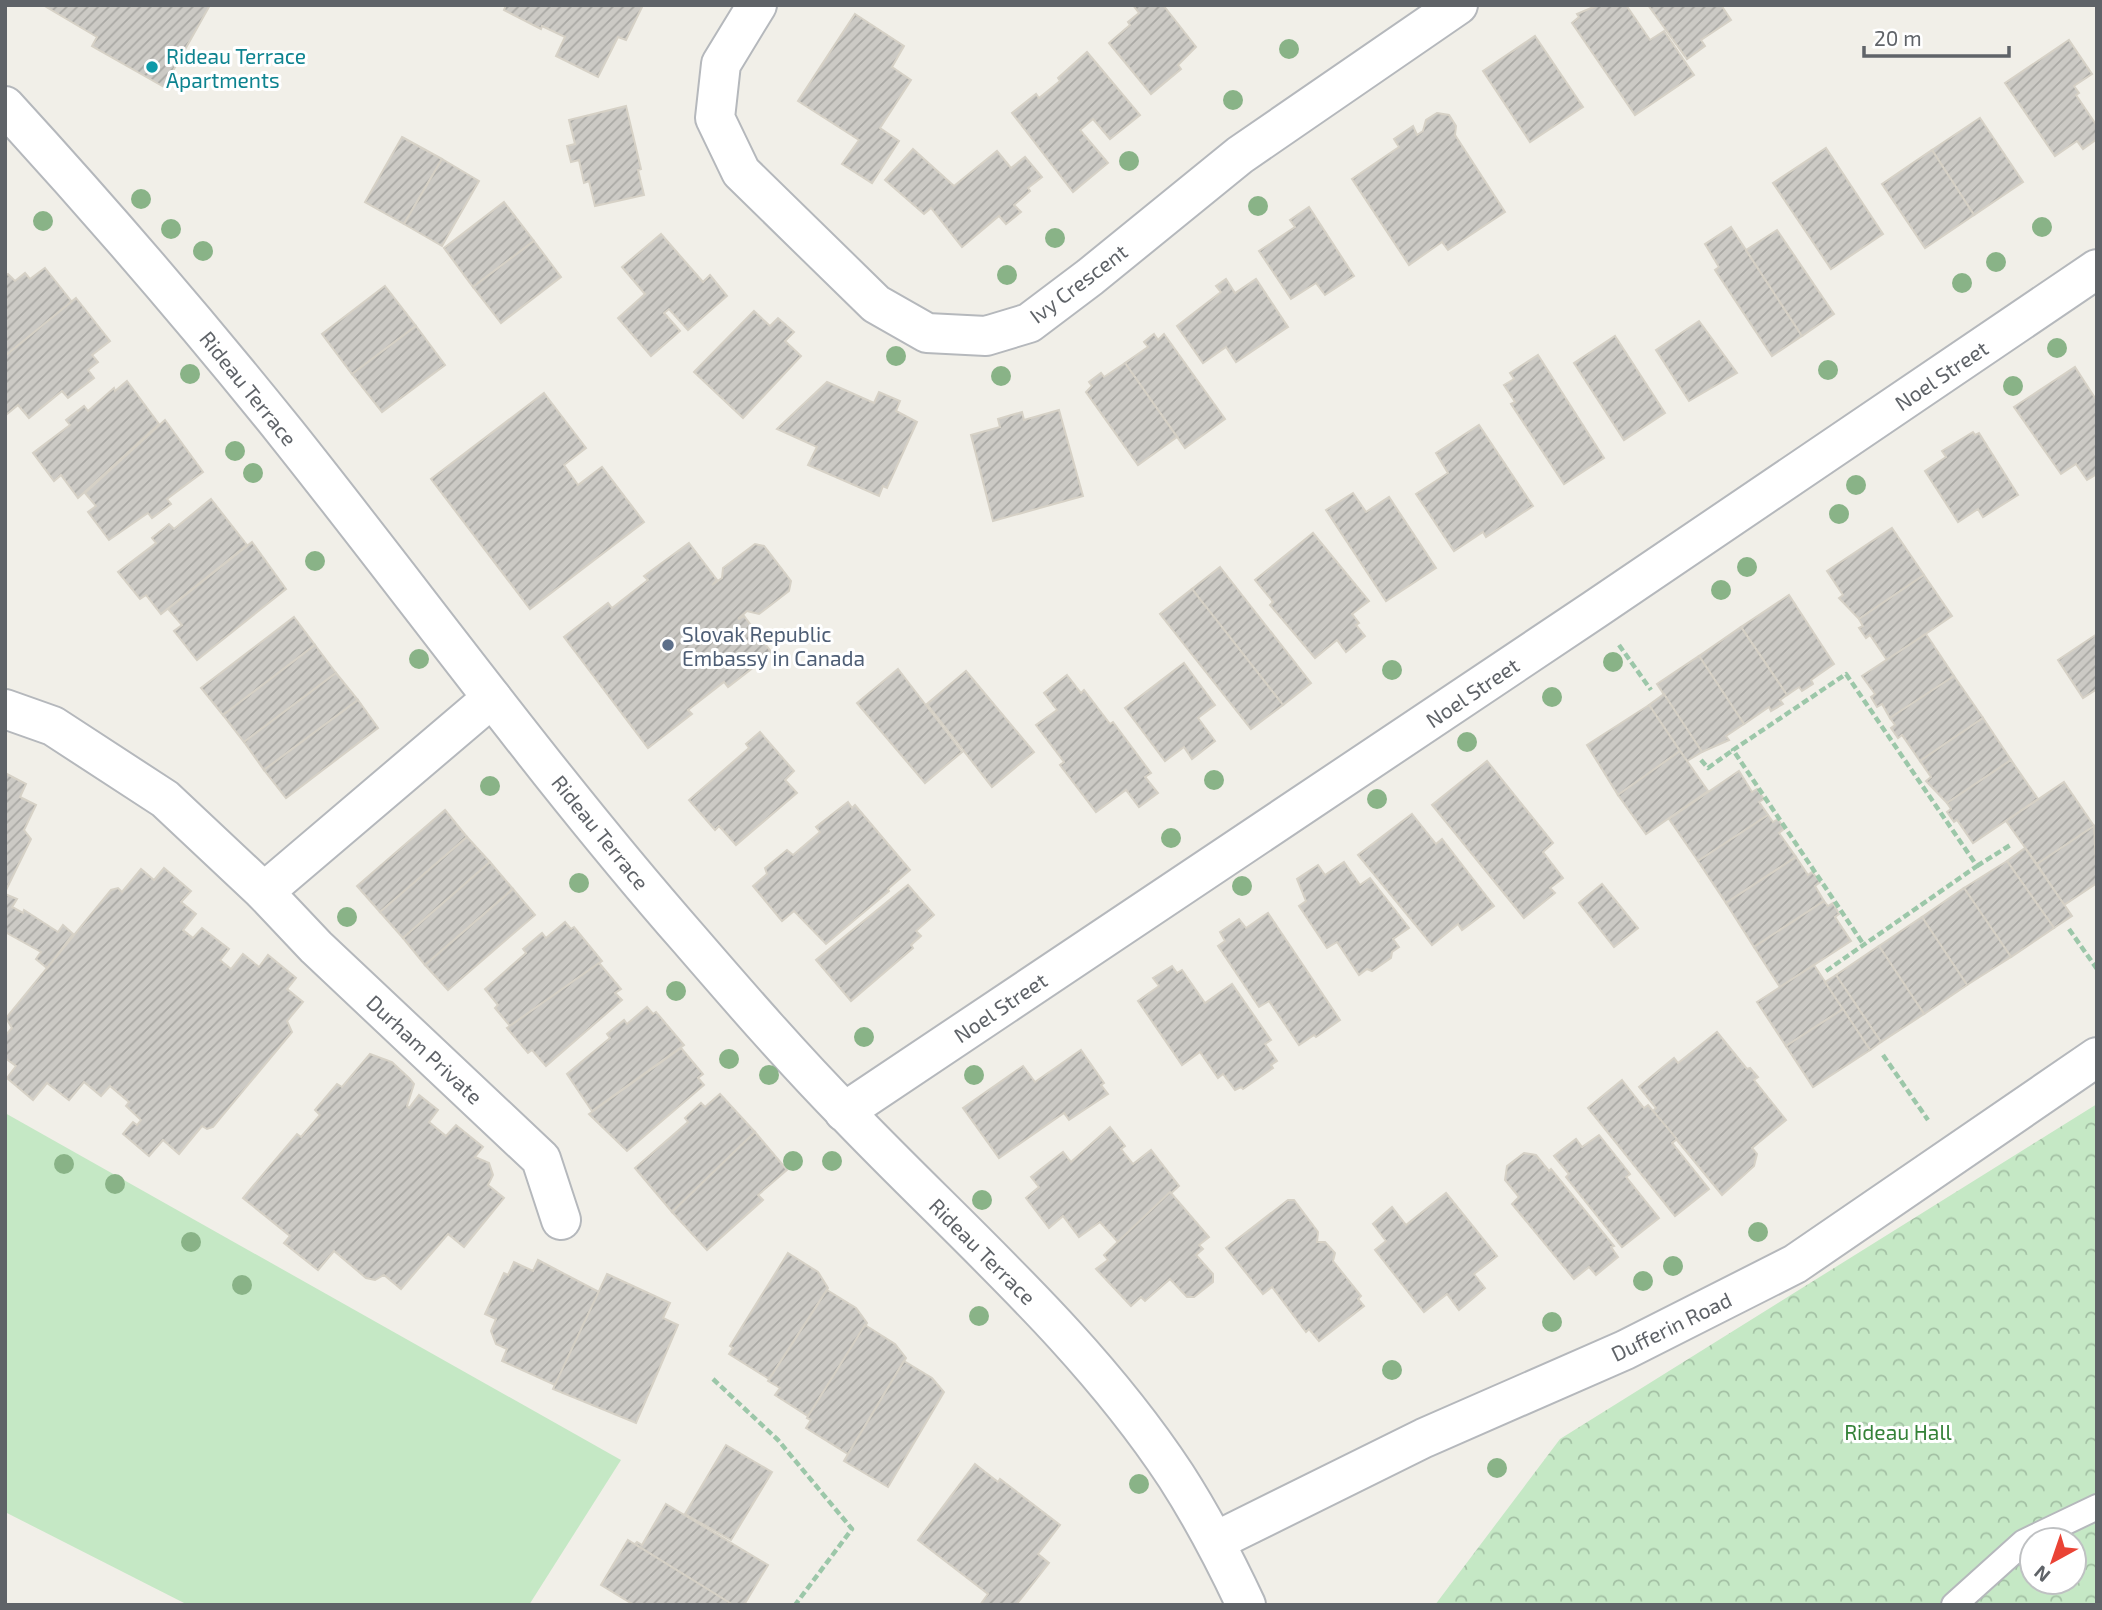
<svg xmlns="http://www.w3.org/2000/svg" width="2102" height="1610" viewBox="0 0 2102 1610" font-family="'Exo 2',sans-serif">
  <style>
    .grass { fill: #c5e8c5 }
    .park { fill: url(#park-crowns); fill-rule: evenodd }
    .building { fill: url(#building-hatch); stroke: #d6d1c6; stroke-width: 2 }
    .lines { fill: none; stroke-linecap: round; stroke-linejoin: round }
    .service-casing { stroke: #b5b8bc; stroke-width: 28 }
    .minor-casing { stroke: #b5b8bc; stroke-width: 42 }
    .tertiary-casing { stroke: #b5b8bc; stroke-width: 42 }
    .path { stroke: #9cc7a9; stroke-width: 4.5; stroke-dasharray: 7 3.5; stroke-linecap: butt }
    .service { stroke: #fff; stroke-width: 24 }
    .minor { stroke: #fff; stroke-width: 38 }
    .tertiary { stroke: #fff; stroke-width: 38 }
    .tree { fill: #89b387 }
    .culture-dot { fill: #0f9aa8; stroke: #fff; stroke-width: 2.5 }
    .service-dot { fill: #5c6f8a; stroke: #fff; stroke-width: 2.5 }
    .labels { text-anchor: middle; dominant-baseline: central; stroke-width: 6; stroke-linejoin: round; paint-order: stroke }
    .culture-label { font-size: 21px; fill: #0d838f; stroke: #fff; text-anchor: start }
    .street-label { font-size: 21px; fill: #5f6368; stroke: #fff }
    .service-label { font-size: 21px; fill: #4e5e75; stroke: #fff; text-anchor: start }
    .park-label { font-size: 21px; fill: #348238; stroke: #fff }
  </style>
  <defs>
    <pattern id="park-crowns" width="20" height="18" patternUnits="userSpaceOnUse" patternTransform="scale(1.75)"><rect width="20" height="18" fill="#c5e8c5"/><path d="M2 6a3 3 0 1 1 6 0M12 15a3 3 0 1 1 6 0" fill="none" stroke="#a3c0a4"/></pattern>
    <pattern id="building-hatch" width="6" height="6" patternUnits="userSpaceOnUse" patternTransform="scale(1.75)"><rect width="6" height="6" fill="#cccac5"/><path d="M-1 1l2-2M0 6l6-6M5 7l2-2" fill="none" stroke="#a9a8a4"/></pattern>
  </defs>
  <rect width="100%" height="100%" fill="#f1efe8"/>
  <!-- grass -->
  <path class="grass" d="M5 1113 621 1460 529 1605H188L5 1512Z"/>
  <!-- park -->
  <path class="park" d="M2097 1104V1605H1435L1560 1439ZM2032 1540H2074V1582H2032Z"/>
  <!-- building -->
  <g class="building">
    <path d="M43 5H210L164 87 92 46 97 37Z"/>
    <path d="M506 5H643L626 40 618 37 598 77 556 56 565 37 542 26 541 29 504 10Z"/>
    <path d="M1133 5H1163L1196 47 1178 65 1181 69 1151 94 1109 43 1130 25 1128 22 1139 13Z"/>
    <path d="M1598 5H1626L1650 40 1664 31 1694 75 1635 115 1572 23 1579 17 1577 14Z"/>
    <path d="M1648 5H1721L1731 20 1701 40 1705 46 1687 59Z"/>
    <path d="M855 14 904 46 892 67 911 80 880 128 899 141 872 183 842 164 859 140 798 101Z"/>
    <path d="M1535 36 1583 107 1530 142 1483 71Z"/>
    <path d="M2069 40 2092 74 2074 86 2079 93 2076 95 2097 126V139L2083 149 2077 141 2055 156 2005 83Z"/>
    <path d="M1087 52 1140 115 1110 139 1093 119 1080 130 1108 163 1073 192 1012 113 1036 94 1039 98 1060 81 1058 78Z"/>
    <path d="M626 106 641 169 638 170 644 195 595 206 589 181 584 183 579 160 571 162 567 146 575 144 569 120Z"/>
    <path d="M1437 113 1449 115 1456 126 1455 135 1505 212 1448 250 1442 242 1409 265 1352 179 1399 147 1394 139 1413 126 1417 135 1423 131 1426 120Z"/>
    <path d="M1980 118 2023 182 1974 215 1932 150Z"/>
    <path d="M402 137 442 159 404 224 365 202Z"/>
    <path d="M1826 148 1883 234 1831 269 1773 183Z"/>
    <path d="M913 149 954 186 997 151 1011 168 1025 157 1042 177 1028 188 1030 191 1014 205 1021 212 1006 224 999 216 962 247 931 208 924 214 885 180Z"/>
    <path d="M1932 150 1974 215 1925 248 1882 184Z"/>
    <path d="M442 159 479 181 442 246 404 224Z"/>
    <path d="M504 202 534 241 473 287 444 248Z"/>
    <path d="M1309 207 1354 276 1325 295 1316 283 1291 299 1259 251 1295 227 1290 220Z"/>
    <path d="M1731 227 1802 336 1772 356 1715 270 1719 267 1705 244Z"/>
    <path d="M1777 230 1834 314 1802 336 1746 250Z"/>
    <path d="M661 234 703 282 710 275 727 296 688 330 669 309 664 313 680 331 651 356 618 318 645 294 622 267Z"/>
    <path d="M534 241 561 277 501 323 473 287Z"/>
    <path d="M45 268 72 302 5 356V276L8 274 15 281 25 273 30 279Z"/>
    <path d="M1226 279 1235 293 1256 279 1288 327 1236 362 1226 347 1203 363 1177 326 1221 292 1216 286Z"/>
    <path d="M385 286 416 326 352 374 322 334Z"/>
    <path d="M76 298 110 341 92 355 98 362 88 370 94 378 68 398 62 391 29 418 18 405 6 415 5 356Z"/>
    <path d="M754 311 770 326 778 318 794 332 785 341 801 356 743 418 694 372Z"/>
    <path d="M1699 321 1737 373 1689 401 1656 350Z"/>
    <path d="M416 326 445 365 382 412 352 374Z"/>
    <path d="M1154 334 1158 340 1164 334 1225 419 1185 448 1125 363 1148 347 1144 342Z"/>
    <path d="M1615 336 1665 413 1624 440 1574 363Z"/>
    <path d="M1538 355 1604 458 1564 484 1511 404 1515 402 1504 385 1514 379 1510 373Z"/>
    <path d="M1125 363 1177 437 1138 465 1086 392 1092 386 1089 382 1101 373 1104 377Z"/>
    <path d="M2075 367 2097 401V474L2087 480 2076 464 2061 474 2014 407Z"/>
    <path d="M127 381 159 424 78 498 61 475 54 481 33 453 70 425 66 420 84 406 88 411 114 388 115 391Z"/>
    <path d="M827 382 874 403 879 392 900 401 896 411 917 422 887 488 883 486 879 496 808 465 817 447 777 429Z"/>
    <path d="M544 393 586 448 564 465 578 485 602 467 644 522 530 609 431 479Z"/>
    <path d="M1059 410 1083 496 993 521 971 435 1000 427 998 419 1022 412 1024 420Z"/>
    <path d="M165 420 203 472 167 499 171 504 152 518 148 513 109 540 88 512 96 506 85 493Z"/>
    <path d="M1479 425 1533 506 1486 537 1483 532 1454 551 1416 494 1448 473 1436 453Z"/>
    <path d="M1973 432 1975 435 1979 433 2018 495 1983 517 1978 509 1958 522 1925 471 1946 457 1942 451Z"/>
    <path d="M1353 493 1366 512 1389 497 1436 568 1386 601 1326 510Z"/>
    <path d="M211 499 247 545 161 614 146 595 140 599 118 572 156 543 152 538 169 524 174 529Z"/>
    <path d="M1892 528 1924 575 1859 619 1839 598 1843 595 1827 571Z"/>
    <path d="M1313 533 1369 601 1352 614 1359 623 1356 625 1365 636 1346 652 1337 640 1315 658 1270 605 1273 602 1255 580Z"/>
    <path d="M252 542 286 589 197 660 174 631 182 625 168 609Z"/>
    <path d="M689 543 717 580 712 585 722 578 723 568 755 544 764 546 791 581 789 591 759 614 747 611 738 619 744 616 772 653 728 687 724 682 688 710 692 714 648 748 564 637 608 603 612 608 648 580 644 576Z"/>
    <path d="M1220 567 1311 683 1283 705 1192 589Z"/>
    <path d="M1924 575 1952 616 1887 660 1870 635 1866 638 1859 628 1863 626 1859 619Z"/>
    <path d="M1192 589 1283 705 1251 729 1160 614Z"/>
    <path d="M1789 595 1834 664 1811 680 1813 684 1802 691 1799 687 1787 695 1741 627Z"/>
    <path d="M294 617 315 645 223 715 201 688Z"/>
    <path d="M1741 627 1787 695 1780 700 1783 704 1771 711 1769 707 1744 724 1699 656Z"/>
    <path d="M1926 634 1954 676 1890 718 1882 704 1877 707 1871 697 1875 694 1862 676Z"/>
    <path d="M2097 634V689L2083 698 2058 660Z"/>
    <path d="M315 645 336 673 244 742 223 715Z"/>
    <path d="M1699 656 1744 724 1726 736 1729 740 1702 752 1657 684Z"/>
    <path d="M1184 663 1215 705 1198 718 1215 741 1192 759 1184 747 1165 761 1125 708Z"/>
    <path d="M898 669 962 752 925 783 857 703Z"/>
    <path d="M966 671 1034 752 992 787 927 704Z"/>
    <path d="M336 673 358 700 264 770 244 742Z"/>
    <path d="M1067 675 1081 693 1084 690 1110 724 1113 722 1151 773 1145 777 1158 793 1139 807 1126 790 1096 812 1060 765 1064 762 1036 725 1057 710 1044 693Z"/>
    <path d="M1954 676 1983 718 1920 761 1902 735 1898 738 1891 728 1895 725 1890 718Z"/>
    <path d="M1664 694 1702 752 1687 761 1649 705Z"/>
    <path d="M358 700 378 728 286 798 264 770Z"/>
    <path d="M1649 705 1680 751 1618 795 1587 745Z"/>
    <path d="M1983 718 2011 760 1947 803 1926 781 1931 777 1920 761Z"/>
    <path d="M760 732 794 771 785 780 797 793 736 845 719 826 715 830 689 800 749 748 746 744Z"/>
    <path d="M1680 751 1708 791 1646 834 1618 795Z"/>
    <path d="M2011 760 2038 799 1973 843 1957 820 1954 822 1947 812 1951 809 1947 803Z"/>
    <path d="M1487 761 1553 843 1543 852 1563 878 1550 888 1555 893 1524 918 1432 805Z"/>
    <path d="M1739 771 1752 792 1757 789 1764 799 1759 802 1768 815 1698 861 1669 819Z"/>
    <path d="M5 773 26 784 20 797 36 805 24 830 31 839 5 892Z"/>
    <path d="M2064 782 2094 826 2037 864 2006 821Z"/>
    <path d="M848 802 852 808 855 805 910 870 888 889 889 891 826 944 794 911 782 921 753 886 767 874 765 868 787 850 793 855 820 832 816 827Z"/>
    <path d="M445 810 467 837 380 912 357 886Z"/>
    <path d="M1412 814 1436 844 1442 839 1494 906 1462 930 1458 924 1432 945 1358 855Z"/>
    <path d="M1768 815 1773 822 1778 819 1784 829 1779 833 1796 857 1726 903 1698 861Z"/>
    <path d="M2094 826 2097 883 2064 905 2037 864Z"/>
    <path d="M467 837 490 862 403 938 380 912Z"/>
    <path d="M2025 848 2072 916 2054 928 2007 861Z"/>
    <path d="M1796 857 1808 875 1812 872 1820 882 1815 886 1824 901 1754 947 1726 903Z"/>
    <path d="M2007 861 2054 928 2011 957 1964 888Z"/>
    <path d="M490 862 513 889 425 965 403 938Z"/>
    <path d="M1344 862 1360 885 1370 878 1409 928 1393 939 1399 947 1392 952 1391 958 1372 971 1367 969 1359 975 1337 942 1327 948 1299 906 1306 901 1297 879 1318 865 1325 875Z"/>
    <path d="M164 868 191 891 181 902 196 914 183 930 193 938 202 928 229 949 220 960 231 969 243 954 259 967 268 955 296 978 287 989 303 1002 287 1021 292 1032 213 1127 207 1129 202 1126 179 1154 163 1140 149 1156 123 1134 133 1122 137 1125 141 1120 126 1106 129 1102 110 1086 101 1096 84 1082 69 1100 47 1083 33 1100 7 1078 16 1066 5 1058V1036L12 1028 6 1018 111 890 118 888 122 892 141 869 154 880Z"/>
    <path d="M1602 884 1638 928 1614 947 1579 903Z"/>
    <path d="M908 885 934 915 916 931 921 936 911 945 913 948 851 1001 816 960Z"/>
    <path d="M1964 888 2011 957 1967 985 1922 917Z"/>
    <path d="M513 889 535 915 448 990 425 965Z"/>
    <path d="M5 894 17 899 12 907 23 913 24 910 58 932 63 925 73 934 47 968 36 959 41 952 5 932Z"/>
    <path d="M1824 901 1828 906 1833 903 1839 914 1835 917 1851 941 1780 987 1754 947Z"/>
    <path d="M1268 913 1340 1020 1316 1037 1314 1035 1299 1045 1269 1001 1259 1007 1218 946 1225 941 1220 932 1239 919 1246 928Z"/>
    <path d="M1922 917 1967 985 1924 1014 1879 946Z"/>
    <path d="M565 922 571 929 574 927 602 961 510 1026 495 1008 498 1005 485 989 526 953 523 949 542 933 546 938Z"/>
    <path d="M1879 946 1924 1014 1881 1042 1836 975Z"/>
    <path d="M599 963 621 989 615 993 622 1000 546 1066 532 1050 528 1053 507 1028Z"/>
    <path d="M1814 965 1843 1009 1786 1046 1757 1002Z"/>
    <path d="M1172 966 1177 973 1182 970 1205 1003 1232 984 1271 1040 1265 1044 1277 1061 1271 1065 1273 1068 1243 1089 1241 1087 1235 1090 1223 1074 1218 1078 1200 1052 1182 1065 1138 1001 1159 986 1153 978Z"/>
    <path d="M1836 975 1881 1042 1870 1050 1825 982Z"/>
    <path d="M647 1007 653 1014 656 1012 684 1045 592 1111 567 1074 610 1038 607 1034 624 1020 627 1024Z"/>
    <path d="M1843 1009 1870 1050 1813 1087 1786 1046Z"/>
    <path d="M1717 1032 1747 1069 1750 1068 1758 1077 1754 1080 1786 1120 1752 1148 1757 1154 1754 1166 1722 1195 1653 1111 1656 1108 1639 1087 1674 1058 1678 1063Z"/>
    <path d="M681 1048 703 1074 698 1078 704 1085 627 1151 589 1114Z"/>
    <path d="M1081 1050 1104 1083 1101 1085 1108 1094 1069 1120 1064 1113 999 1158 963 1108 1023 1066 1035 1082Z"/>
    <path d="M370 1054 392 1062 410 1079 414 1084 407 1106 409 1108 419 1095 438 1110 429 1122 446 1136 456 1125 483 1147 475 1157 489 1163 493 1175 488 1185 504 1198 464 1247 448 1234 401 1289 384 1275 375 1280 366 1278 334 1251 318 1270 284 1243 290 1236 243 1198 297 1134 301 1137 320 1115 315 1110 337 1084 342 1087Z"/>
    <path d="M1622 1080 1644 1108 1648 1105 1677 1139 1672 1143 1709 1189 1675 1216 1588 1108Z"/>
    <path d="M720 1094 755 1132 672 1212 635 1168 688 1122 685 1118 701 1103 705 1107Z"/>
    <path d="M1110 1127 1125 1146 1121 1149 1133 1164 1151 1150 1179 1186 1118 1242 1100 1222 1079 1237 1063 1216 1049 1228 1026 1198 1039 1187 1031 1177 1063 1152 1071 1162Z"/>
    <path d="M755 1132 787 1170 758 1195 763 1200 707 1250 672 1212Z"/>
    <path d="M1599 1135 1630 1174 1626 1177 1659 1218 1622 1247 1566 1177 1569 1174 1554 1156 1576 1139 1582 1147Z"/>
    <path d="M1524 1153 1536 1155 1549 1171 1551 1169 1614 1246 1611 1247 1618 1257 1596 1275 1589 1267 1574 1279 1512 1204 1519 1197 1505 1180 1507 1166Z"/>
    <path d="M1170 1192 1209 1237 1199 1245 1203 1249 1196 1255 1213 1274V1282L1194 1297H1187L1170 1279 1145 1301 1141 1297 1131 1306 1096 1269 1108 1260 1104 1255Z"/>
    <path d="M1446 1193 1497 1256 1474 1274 1485 1288 1459 1310 1447 1294 1424 1312 1375 1250 1386 1241 1373 1224 1392 1207 1406 1225Z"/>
    <path d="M1288 1200H1294L1318 1232 1317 1242H1325L1335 1253 1333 1261 1361 1296 1358 1299 1364 1306 1319 1341 1309 1329 1306 1332 1272 1287 1263 1294 1226 1248Z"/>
    <path d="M788 1253 818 1272 828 1288 769 1379 729 1354 733 1348 730 1346Z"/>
    <path d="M538 1260 599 1292 555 1385 502 1361 507 1349 496 1344 491 1331 496 1319 485 1314 504 1273 508 1275 514 1262 533 1271Z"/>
    <path d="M607 1274 670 1303 663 1318 678 1325 636 1423 553 1389Z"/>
    <path d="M827 1290 856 1308 867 1323 808 1416 775 1395 780 1388 768 1381Z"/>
    <path d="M865 1325 895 1344 906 1358 848 1454 806 1428 811 1420 807 1418Z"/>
    <path d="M904 1361 932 1378 944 1392 888 1487 844 1461Z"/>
    <path d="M726 1445 772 1472 731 1540 685 1514Z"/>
    <path d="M975 1464 998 1482 1000 1479 1060 1525 1038 1554 1049 1563 1016 1605H980L988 1594 918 1540Z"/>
    <path d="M666 1504 768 1565 744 1605H733L635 1544 637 1542 642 1545Z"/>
    <path d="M628 1540 730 1603 729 1605H634L601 1585Z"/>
  </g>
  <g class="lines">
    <!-- service casing -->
    <g class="service-casing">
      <path id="service" d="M1954 1605 2024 1542 2097 1507"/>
    </g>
    <!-- minor casing -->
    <g class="minor-casing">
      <g id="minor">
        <path d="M757 5 721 64 715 118 741 172 876 304 927 333 986 336 1029 323 1090 277 1240 155 1458 5"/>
        <path d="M5 709 53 726 165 799 264 892 316 947 541 1159 561 1220"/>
        <path d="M264 892 492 698"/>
        <path d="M844 1112 1594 610 2097 269"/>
        <path d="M1216 1541 1424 1438 1625 1350 1795 1264 2097 1057"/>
      </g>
    </g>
    <!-- tertiary casing -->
    <g class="tertiary-casing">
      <path id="tertiary" d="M5 106C102 212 196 321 286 433 420 601 547 777 689 939 740 998 792 1058 847 1114 959 1231 1086 1339 1176 1476 1203 1518 1225 1560 1246 1605"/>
    </g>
    <!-- path -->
    <g class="path">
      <path d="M1619 645 1651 690"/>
      <path d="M1701 760 1708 768 1733 750"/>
      <path d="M1977 866 2012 844"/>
      <path d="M2069 929 2097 969"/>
      <path d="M1826 971 1977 866 1846 674 1733 750 1864 945"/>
      <path d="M1883 1055 1928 1120"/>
      <path d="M713 1379 778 1440 852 1529 795 1605"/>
    </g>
    <!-- service -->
    <use href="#service" class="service"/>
    <!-- minor -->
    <use href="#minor" class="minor"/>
    <!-- tertiary -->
    <use href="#tertiary" class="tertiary"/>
  </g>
  <!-- trees -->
  <g class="tree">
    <circle cx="1289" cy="49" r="10"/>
    <circle cx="1233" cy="100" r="10"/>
    <circle cx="1129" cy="161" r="10"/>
    <circle cx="141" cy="199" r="10"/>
    <circle cx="1258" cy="206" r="10"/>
    <circle cx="43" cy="221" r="10"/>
    <circle cx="2042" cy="227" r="10"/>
    <circle cx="171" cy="229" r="10"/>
    <circle cx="1055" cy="238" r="10"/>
    <circle cx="203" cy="251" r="10"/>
    <circle cx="1996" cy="262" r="10"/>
    <circle cx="1007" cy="275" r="10"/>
    <circle cx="1962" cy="283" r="10"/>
    <circle cx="2057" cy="348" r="10"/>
    <circle cx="896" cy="356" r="10"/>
    <circle cx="1828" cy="370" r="10"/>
    <circle cx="190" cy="374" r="10"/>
    <circle cx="1001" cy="376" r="10"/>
    <circle cx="2013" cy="386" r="10"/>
    <circle cx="235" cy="451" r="10"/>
    <circle cx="253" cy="473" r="10"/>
    <circle cx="1856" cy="485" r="10"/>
    <circle cx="1839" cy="514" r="10"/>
    <circle cx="315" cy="561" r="10"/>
    <circle cx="1747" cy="567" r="10"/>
    <circle cx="1721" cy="590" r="10"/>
    <circle cx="419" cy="659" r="10"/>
    <circle cx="1613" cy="662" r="10"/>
    <circle cx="1392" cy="670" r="10"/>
    <circle cx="1552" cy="697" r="10"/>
    <circle cx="1467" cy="742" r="10"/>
    <circle cx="1214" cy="780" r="10"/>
    <circle cx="490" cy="786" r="10"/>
    <circle cx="1377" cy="799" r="10"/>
    <circle cx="1171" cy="838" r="10"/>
    <circle cx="579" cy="883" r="10"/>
    <circle cx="1242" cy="886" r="10"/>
    <circle cx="347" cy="917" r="10"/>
    <circle cx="676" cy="991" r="10"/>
    <circle cx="864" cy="1037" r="10"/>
    <circle cx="729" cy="1059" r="10"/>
    <circle cx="769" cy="1075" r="10"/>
    <circle cx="974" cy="1075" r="10"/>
    <circle cx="793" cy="1161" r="10"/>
    <circle cx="832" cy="1161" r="10"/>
    <circle cx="64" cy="1164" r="10"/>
    <circle cx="115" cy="1184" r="10"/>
    <circle cx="982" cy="1200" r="10"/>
    <circle cx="1758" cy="1232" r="10"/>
    <circle cx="191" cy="1242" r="10"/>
    <circle cx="1673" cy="1266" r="10"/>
    <circle cx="1643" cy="1281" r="10"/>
    <circle cx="242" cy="1285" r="10"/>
    <circle cx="979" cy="1316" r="10"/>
    <circle cx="1552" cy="1322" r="10"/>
    <circle cx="1392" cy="1370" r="10"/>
    <circle cx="1497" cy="1468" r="10"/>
    <circle cx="1139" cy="1484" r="10"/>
  </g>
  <!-- markers -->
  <circle class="culture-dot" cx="152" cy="67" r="7"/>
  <circle class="service-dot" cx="668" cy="645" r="7"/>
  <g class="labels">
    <!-- culture labels -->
    <g class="culture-label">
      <text x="166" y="55">Rideau Terrace<tspan x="166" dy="24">Apartments</tspan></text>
    </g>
    <!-- street labels -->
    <g class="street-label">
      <text transform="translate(1078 283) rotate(-37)">Ivy Crescent</text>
      <text transform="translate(1941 375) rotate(-34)">Noel Street</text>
      <text transform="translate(249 388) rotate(51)">Rideau Terrace</text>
      <text transform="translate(1472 692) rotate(-34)">Noel Street</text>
      <text transform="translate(601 832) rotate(51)">Rideau Terrace</text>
      <text transform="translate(1000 1007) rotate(-34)">Noel Street</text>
      <text transform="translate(425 1049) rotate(43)">Durham Private</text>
      <text transform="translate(983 1251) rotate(45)">Rideau Terrace</text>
      <text transform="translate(1671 1326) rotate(-26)">Dufferin Road</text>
    </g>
    <!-- service labels -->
    <g class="service-label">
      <text x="682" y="633">Slovak Republic<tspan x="682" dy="24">Embassy in Canada</tspan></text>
    </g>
    <!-- park labels -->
    <g class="park-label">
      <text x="1898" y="1431">Rideau Hall</text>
    </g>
  </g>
  <!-- border -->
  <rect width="2102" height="1610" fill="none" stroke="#5f6368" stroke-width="14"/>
  <!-- north arrow -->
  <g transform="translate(2053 1561) rotate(220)"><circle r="33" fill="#ffffff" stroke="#bfc1c3" stroke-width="2"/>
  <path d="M0-5L12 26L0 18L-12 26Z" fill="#ea4335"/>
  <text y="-10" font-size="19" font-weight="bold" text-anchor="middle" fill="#5f6368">N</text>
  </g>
  <!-- scale -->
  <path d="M1864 46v10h145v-10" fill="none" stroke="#5f6368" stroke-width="3.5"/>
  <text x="1874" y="46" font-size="21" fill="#5f6368" stroke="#ffffff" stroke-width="5" paint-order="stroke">20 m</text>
</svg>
